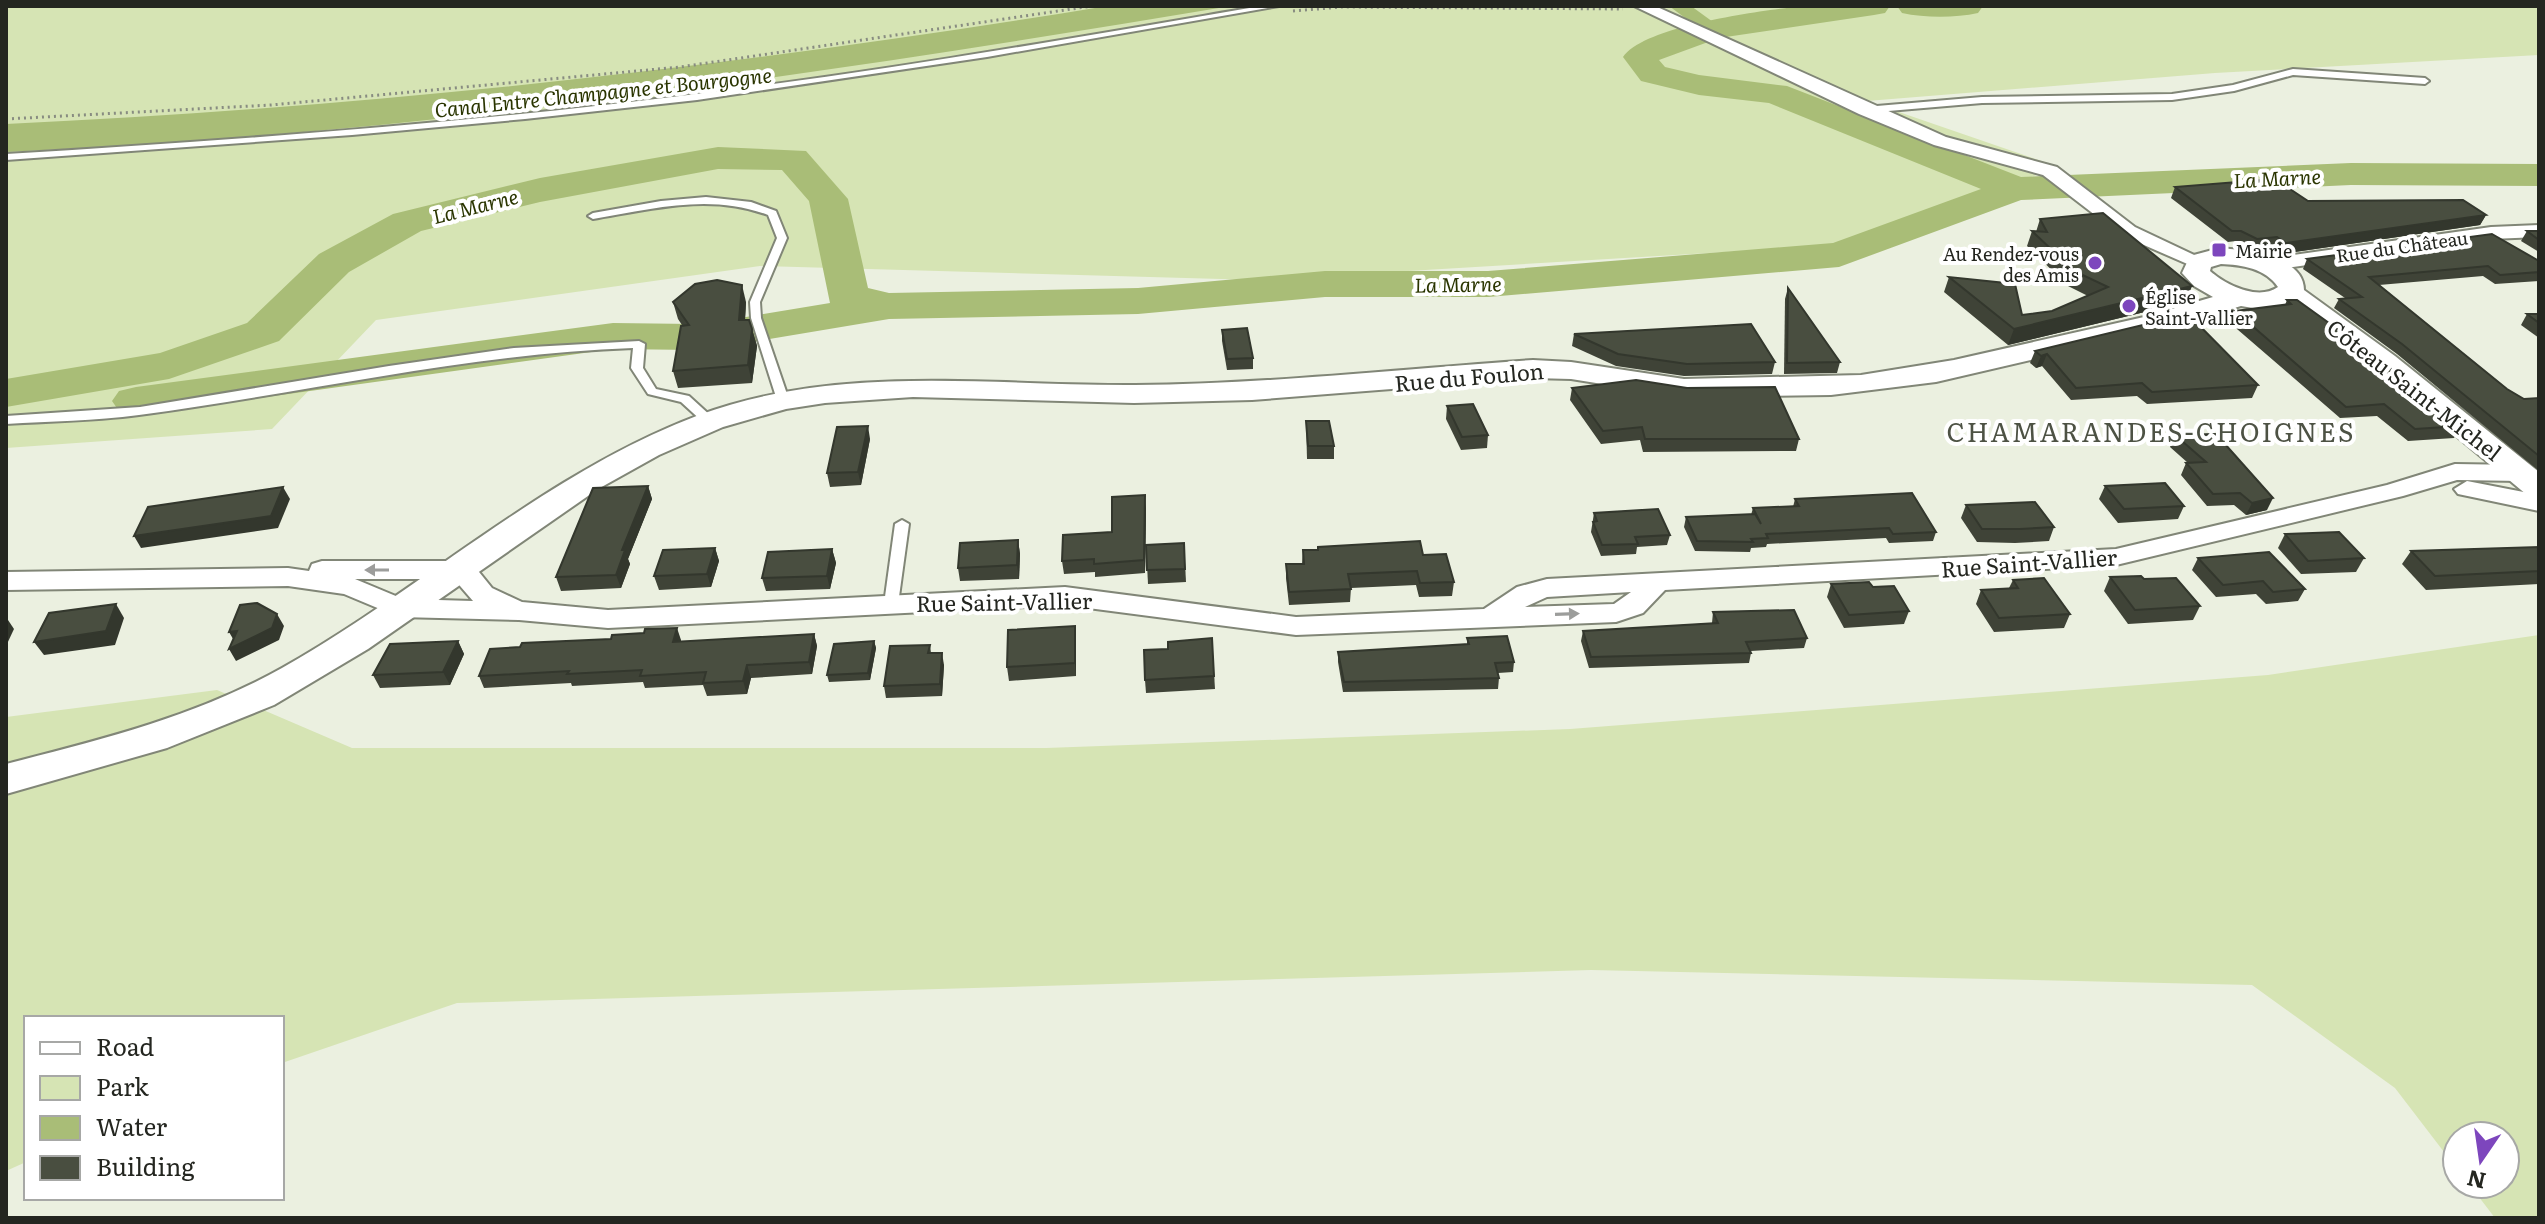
<svg xmlns="http://www.w3.org/2000/svg" width="2545" height="1224" viewBox="0 0 2545 1224" font-family="Literata,serif">
  <style>
    .green { fill: #d6e4b4 }
    .water { fill: #a9bd77 }
    .lines { fill: none; stroke-linecap: round; stroke-linejoin: round }
    .canal { fill: #a9bd77; fill-rule: evenodd }
    .river { fill: #a9bd77; fill-rule: evenodd }
    .service-casing { stroke: #818677; stroke-width: 4 }
    .minor-casing { stroke: #818677; stroke-width: 4 }
    .tertiary-casing { stroke: #818677; stroke-width: 4 }
    .path { stroke: #888c81; stroke-width: 3; stroke-dasharray: 2 4; stroke-linecap: butt }
    .service { fill: #fff; fill-rule: evenodd }
    .minor { fill: #fff; fill-rule: evenodd }
    .tertiary { fill: #fff; fill-rule: evenodd }
    .wall { fill: #3f4337 }
    .shaded-wall { fill: #33372d }
    .building { fill: #494e40; stroke: #33372d; stroke-width: 2 }
    .oneway { fill: #9c9d9b }
    .poi-dot { fill: #7d46bd; stroke: #fff; stroke-width: 3 }
    .labels { text-anchor: middle; dominant-baseline: central; stroke-width: 8; stroke-linejoin: round; paint-order: stroke }
    .far-street-label { font-size: 18px; fill: #242620; stroke: #fff }
    .far-poi-label { font-size: 18px; fill: #242620; stroke: #fff; text-anchor: start }
    .far-water-label { font-size: 20px; font-style: italic; fill: #2a3500; stroke: #fff }
    .street-label { font-size: 22px; fill: #242620; stroke: #fff }
    .quarter-label { font-size: 26px; letter-spacing: 2px; fill: #4d5244; stroke: #fff }
  </style>
  <rect width="100%" height="100%" fill="#ebf0e0"/>
  <!-- green -->
  <g class="green">
    <path d="M6 6H2539V55L2215 73 1867 101 2059 167 1843 245 1257 280 760 266 376 320 272 429 6 448Z"/>
    <path d="M2539 635V1218H2495L2469 1184H2505V1136H2457V1169L2395 1088 2252 985 1591 970 457 1003 282 1063V1018H26V1162L6 1171V717L217 690 352 748H1046L1570 729 2268 675Z"/>
  </g>
  <!-- water -->
  <path class="water" d="M1107 6H1231C825 74 417 134 6 152V124C375 107 742 66 1107 6Z"/>
  <g class="lines">
    <!-- canal -->
    <path class="canal" d="M1669 6H1691L1724 30 1714 36 1707 34Z"/>
    <!-- river -->
    <g class="river">
      <path d="M1802 6H1890L1885 13 1874 15 1719 38 1659 60 1665 67 1699 75 1787 86 2021 177 2351 163 2539 164V186L2351 185 2021 200 1839 267 1488 297H1325L1138 314 889 319 728 346 713 343 694 350 613 349 136 415 119 411 112 401 119 391 136 387 613 323 694 324 710 327 728 320 830 303 809 201 782 170 718 169 540 202 421 231 349 272 279 341 169 379 6 407V379L160 353 247 323 319 254 393 214 540 178 718 147 806 151 848 199 868 288 889 293 1138 288 1325 271H1488L1833 243 1981 189 1769 103 1699 95 1641 81 1623 57C1646 25 1762 11 1802 6Z"/>
      <path d="M1897 6H1983L1978 13C1955 18 1925 18 1902 13Z"/>
    </g>
    <!-- service casing -->
    <g class="service-casing">
      <g id="service">
        <path d="M1261 6H1279L987 57 697 100 525 119 352 135 6 160V154C237 140 467 123 696 94 886 71 1073 38 1261 6Z"/>
        <path d="M2293 69 2425 78 2429 81 2425 84 2293 75 2234 91 2172 100 1982 103 1865 113 1861 110 1865 107 1982 97 2172 94 2233 85Z"/>
        <path d="M706 197 751 202 776 211 787 238 760 302 761 318 789 400 787 403H779L777 400 751 318 750 302 777 238 768 215C710 193 652 209 593 219L588 216 593 213 661 201Z"/>
        <path d="M639 341 645 344 643 368 656 389 689 396 712 417 714 420 712 423H704L681 402 648 394 631 368 633 348C464 354 306 393 139 415 95 421 50 421 6 424V416L140 407 389 366 514 348Z"/>
        <path d="M902 520 909 524 898 604 891 609 884 604 895 524Z"/>
      </g>
    </g>
    <!-- minor casing -->
    <g class="minor-casing">
      <g id="minor">
        <path d="M1634 6H1655L1946 137 2057 167 2135 227 2209 262 2199 268 2192 266 2121 235 2043 175 1934 145 1859 114Z"/>
        <path d="M2539 225V237L2491 239 2265 271 2255 265 2265 259 2491 227Z"/>
        <path d="M2455 464 2521 465 2534 473 2521 481 2457 480 2403 496 2116 565 1665 590 1643 613 1616 622 1296 635 1065 605 608 628 519 620 399 617 344 594 288 586 6 590V572L288 568 309 571 312 564 322 561H455L475 567 492 588 522 602 608 610 1065 587 1296 617 1484 609 1517 587 1547 579 2116 549 2387 485ZM355 579H454L473 601 403 599ZM1631 592 1614 604 1525 607 1547 597Z"/>
        <path d="M2467 481 2539 495V511L2458 494 2454 489Z"/>
      </g>
    </g>
    <!-- tertiary casing -->
    <g class="tertiary-casing">
      <path id="tertiary" d="M2220 248C2246 250 2304 256 2304 290L2395 356 2539 472V498L2527 495 2375 368 2287 304 2259 309 2241 306 2159 330 1936 382 1831 395 1684 397 1571 379 1533 378 1252 400 1134 403 913 397 825 403 786 409 723 427 659 455 598 489 368 649 274 705 167 748 6 794V764C100 740 197 716 282 668 424 588 545 473 699 415 841 363 988 386 1135 385 1268 384 1400 369 1533 360L1571 362 1684 379 1861 375 1954 360 2144 317 2213 297 2194 286 2182 273 2190 256ZM2221 264C2242 265 2265 268 2278 287 2258 301 2226 285 2210 271L2211 267Z"/>
    </g>
    <!-- path -->
    <g class="path">
      <path d="M1293 11 1342 7 1623 9"/>
      <path d="M6 119 271 105 680 67 1092 6"/>
    </g>
    <!-- service -->
    <use href="#service" class="service"/>
    <!-- minor -->
    <use href="#minor" class="minor"/>
    <!-- tertiary -->
    <use href="#tertiary" class="tertiary"/>
  </g>
  <!-- wall -->
  <g class="wall">
    <path d="M2175 187 2308 201 2486 215 2480 225 2281 254 2272 248 2253 249 2236 241 2228 242 2171 198Z"/>
    <path d="M2040 219 2186 302 2008 345 1944 292 1949 277 2022 315 2052 311 2088 296 2068 286 2027 246 2032 231 2036 232Z"/>
    <path d="M2527 231H2539V252L2521 241Z"/>
    <path d="M2492 234 2539 272V281L2495 284 2483 276 2379 285 2507 389 2524 399 2539 398V471L2397 354 2334 308 2339 299 2345 298 2303 269 2307 259Z"/>
    <path d="M1788 288 1840 362 1837 373 1784 374 1785 299Z"/>
    <path d="M2287 300 2461 426 2454 438 2408 441 2377 416 2340 418 2230 323 2235 311 2285 305Z"/>
    <path d="M673 302H746L745 320 752 329 757 346 752 383 678 388 673 371 682 325 678 319Z"/>
    <path d="M2527 314H2539V338L2521 325Z"/>
    <path d="M1222 330 1253 358V369L1227 370 1222 341Z"/>
    <path d="M1574 334 1775 362 1772 374 1684 376 1616 366 1572 346Z"/>
    <path d="M2035 351 2258 385 2252 398 2147 404 2137 396 2071 400 2042 366 2036 368 2030 363Z"/>
    <path d="M1572 388 1799 439 1796 451 1643 452 1640 440 1601 444 1570 400Z"/>
    <path d="M1447 406 1488 435 1487 448 1461 450 1446 419Z"/>
    <path d="M1306 421 1334 446V459H1307Z"/>
    <path d="M2175 435 2267 510 2246 515 2234 505 2207 506 2181 475 2186 463H2188L2170 447Z"/>
    <path d="M870 439 861 485 830 487 827 473Z"/>
    <path d="M648 486 652 499 628 559 630 564 621 588 561 591 556 577Z"/>
    <path d="M2105 486 2184 506 2178 519 2118 523 2099 499Z"/>
    <path d="M1795 499 1936 532 1933 541 1889 543 1886 538 1767 544 1766 547 1751 548 1750 552 1695 551 1684 527 1686 517 1751 515 1753 508 1793 507Z"/>
    <path d="M1966 505 2054 527 2049 541 2015 543 1977 542 1961 518Z"/>
    <path d="M1146 508 1145 573 1095 577V572L1064 574 1062 561 1112 532Z"/>
    <path d="M1594 513 1670 535 1667 545 1637 547 1636 554 1601 556 1591 532Z"/>
    <path d="M2285 534 2364 558 2356 572 2301 574 2278 548Z"/>
    <path d="M1018 540 1020 554 1019 579 960 581 958 568Z"/>
    <path d="M1184 543 1186 582 1148 584 1146 545Z"/>
    <path d="M2539 547V584L2426 590 2402 564 2411 551Z"/>
    <path d="M715 548 719 561 711 587 659 590 654 576Z"/>
    <path d="M832 549 836 563 830 589 766 591 762 578Z"/>
    <path d="M1303 550 1423 555 1454 582 1452 596 1419 597 1416 585 1351 588 1350 602 1289 605 1286 578V564H1302Z"/>
    <path d="M2198 558 2305 589 2298 601 2266 604 2256 594 2216 597 2192 570Z"/>
    <path d="M2110 577 2144 579 2200 606 2193 620 2128 624 2104 591Z"/>
    <path d="M2013 580 2070 614 2064 628 1994 632 1976 604 1981 590 2009 588Z"/>
    <path d="M1831 584 1873 587 1909 611 1904 624 1844 628 1827 597Z"/>
    <path d="M1713 612 1807 638 1804 648 1751 651V653L1749 663 1589 668 1581 641 1583 631 1712 623Z"/>
    <path d="M1075 626 1076 640V676L1009 681 1007 667Z"/>
    <path d="M644 633 681 640V642L814 634 817 646 812 674 751 678 747 694 707 696 703 685 645 688 643 682 572 686 571 683 484 688 479 676 520 647 611 639Z"/>
    <path d="M1212 638 1215 689 1146 693 1145 680 1168 649Z"/>
    <path d="M1467 638 1514 662 1513 672 1498 673 1499 678 1498 689 1343 692 1338 662V652L1467 644Z"/>
    <path d="M458 641 464 654 450 685 380 688 373 675Z"/>
    <path d="M874 641 876 648 870 680 829 682 827 675Z"/>
    <path d="M930 645 931 653 944 665 942 696 886 698 884 686Z"/>
  </g>
  <!-- shaded-wall -->
  <g class="shaded-wall">
    <path d="M2486 215 2480 225 2281 254 2286 243Z"/>
    <path d="M742 285 746 302 744 337 739 320Z"/>
    <path d="M2192 286 2186 302 2008 345 2014 329Z"/>
    <path d="M752 329 757 346 752 383 748 365Z"/>
    <path d="M2047 354 2042 366 2036 368 2041 356Z"/>
    <path d="M868 426 870 439 861 485 858 472Z"/>
    <path d="M648 486 652 499 628 559 630 564 621 588 616 575 622 550Z"/>
    <path d="M283 487 290 499 278 528 141 548 134 536Z"/>
    <path d="M1145 495 1146 508 1145 573 1144 560Z"/>
    <path d="M2273 498 2267 510 2246 515 2252 503Z"/>
    <path d="M1018 540 1020 554 1019 579 1017 565Z"/>
    <path d="M715 548 719 561 711 587 707 574Z"/>
    <path d="M832 549 836 563 830 589 827 576Z"/>
    <path d="M116 604 124 618 115 645 44 655 34 642Z"/>
    <path d="M277 614 284 626 279 640 236 661 229 649 236 644 229 632Z"/>
    <path d="M6 617 14 629 6 646Z"/>
    <path d="M1075 626 1076 640V676L1075 663Z"/>
    <path d="M677 628 681 640 677 654 673 642Z"/>
    <path d="M814 634 817 646 812 674 809 662Z"/>
    <path d="M458 641 464 654 450 685 443 672Z"/>
    <path d="M874 641 876 648 870 680 868 673Z"/>
    <path d="M942 653 944 665 942 696 940 684Z"/>
    <path d="M747 665 751 678 747 694 743 681Z"/>
  </g>
  <!-- building -->
  <g class="building">
    <path d="M2275 179 2308 201 2463 200 2486 215 2286 243 2277 237 2257 239 2241 231H2232L2175 187Z"/>
    <path d="M2103 213 2192 286 2014 329 1949 277 2015 284 2022 315 2052 311 2108 287 2074 271 2032 231 2047 232 2040 219Z"/>
    <path d="M2527 231H2539V240Z"/>
    <path d="M2492 234 2539 261V272L2500 275 2488 266 2369 277 2507 389 2524 399 2539 398V456L2402 344 2339 299 2362 297 2307 259Z"/>
    <path d="M717 280 742 285 739 320H749L752 329 748 365 673 371 681 326 689 325 673 302 695 284Z"/>
    <path d="M1788 288 1840 362 1787 363Z"/>
    <path d="M2287 300H2297L2379 359 2461 426 2415 429 2384 404 2346 407 2235 311 2291 304Z"/>
    <path d="M2188 314 2258 385 2152 392 2142 383 2076 388 2047 354 2041 356 2035 351Z"/>
    <path d="M2527 314H2539V323Z"/>
    <path d="M1751 324 1775 362 1687 364 1618 354 1574 334Z"/>
    <path d="M1247 328 1253 358 1227 359 1222 330Z"/>
    <path d="M1636 380 1687 388 1775 387 1799 439H1645L1642 427 1603 431 1572 388Z"/>
    <path d="M1473 404 1488 435 1462 437 1447 406Z"/>
    <path d="M1306 421H1329L1334 446H1308Z"/>
    <path d="M868 426 858 472 827 473 837 427Z"/>
    <path d="M2216 434 2273 498 2252 503 2240 493 2213 494 2186 463 2206 462 2175 435Z"/>
    <path d="M2165 483 2184 506 2124 509 2105 486Z"/>
    <path d="M648 486 622 550H625L616 575 556 577 593 488Z"/>
    <path d="M283 487 271 516 134 536 148 507Z"/>
    <path d="M1912 493 1936 532 1893 534 1889 528 1766 534 1768 538 1751 539 1753 542 1697 541 1686 517 1755 514 1761 524 1753 508 1799 506 1795 499Z"/>
    <path d="M1145 495 1144 560 1094 564V559L1062 561 1063 535 1112 532V497Z"/>
    <path d="M2035 502 2054 527 2020 529H1982L1966 505Z"/>
    <path d="M1658 509 1670 535 1635 537 1638 544 1602 545 1593 522 1597 521 1594 513Z"/>
    <path d="M2339 532 2364 558 2308 561 2285 534Z"/>
    <path d="M1018 540 1017 565 958 568 960 543Z"/>
    <path d="M1420 541 1423 555 1446 554 1454 582 1420 583 1417 571 1348 574 1351 589 1289 592 1286 564H1304L1303 550H1318V547Z"/>
    <path d="M1184 543 1185 569 1147 570 1146 545Z"/>
    <path d="M2539 547V571L2435 576 2411 551Z"/>
    <path d="M715 548 707 574 654 576 663 550Z"/>
    <path d="M832 549 827 576 762 578 768 552Z"/>
    <path d="M2269 552 2305 589 2273 592 2263 581 2223 585 2198 558Z"/>
    <path d="M2141 576 2144 579 2176 578 2200 606 2135 610 2110 577Z"/>
    <path d="M2044 578 2070 614 1999 618 1981 590 2018 588 2013 580Z"/>
    <path d="M1869 582 1873 587 1894 586 1909 611 1849 615 1831 584Z"/>
    <path d="M257 603 277 614 272 628 229 649 237 631 229 632 240 605Z"/>
    <path d="M116 604 106 631 34 642 49 613Z"/>
    <path d="M1794 610 1807 638 1746 642 1751 653 1591 657 1583 631 1718 623 1713 612Z"/>
    <path d="M1075 626V663L1007 667 1008 630Z"/>
    <path d="M677 628 673 642 814 634 809 662 747 665 743 681 703 683 706 672 640 676 642 670 567 674 569 671 479 676 490 649 520 647 522 643 611 639 612 635 644 633 645 629Z"/>
    <path d="M1507 636 1514 662 1495 663 1499 678 1344 682 1338 652 1469 644 1467 638Z"/>
    <path d="M1212 638 1214 676 1145 680 1144 650 1168 649V642Z"/>
    <path d="M458 641 443 672 373 675 390 644Z"/>
    <path d="M874 641 868 673 827 675 834 644Z"/>
    <path d="M930 645 928 653H942L940 684 884 686 890 646Z"/>
  </g>
  <!-- one-way arrows -->
  <defs><path id="oneway-solid" d="M-6-.8H1V-3.2L6.5 0L1 3.2V.8H-6Z" transform="scale(2)"/></defs>
  <g class="oneway">
    <use href="#oneway-solid" transform="translate(377 570) rotate(180)"/>
    <use href="#oneway-solid" transform="translate(1567 614) rotate(-2)"/>
  </g>
  <!-- markers -->
  <g class="poi-dot">
    <rect x="2211" y="242" width="16" height="16" rx="4"/>
    <circle cx="2095" cy="263" r="8"/>
    <circle cx="2129" cy="306" r="8"/>
  </g>
  <g class="labels">
    <!-- far-street labels -->
    <g class="far-street-label">
      <text transform="translate(2402 246) rotate(-8)">Rue du Château</text>
    </g>
    <!-- far-poi labels -->
    <g class="far-poi-label">
      <text x="2235" y="250">Mairie</text>
      <text x="2079" y="253" text-anchor="end">Au Rendez-vous<tspan x="2079" dy="21">des Amis</tspan></text>
      <text x="2145" y="296">Église<tspan x="2145" dy="21">Saint-Vallier</tspan></text>
    </g>
    <!-- far-water labels -->
    <g class="far-water-label">
      <text transform="translate(603 91) rotate(-6)">Canal Entre Champagne et Bourgogne</text>
      <text transform="translate(2277 177) rotate(-3)">La Marne</text>
      <text transform="translate(475 205) rotate(-14)">La Marne</text>
      <text transform="translate(1458 283) rotate(-1)">La Marne</text>
    </g>
    <!-- street labels -->
    <g class="street-label">
      <text transform="translate(1469 376) rotate(-5)">Rue du Foulon</text>
      <text transform="translate(2415 389) rotate(38)">Côteau Saint-Michel</text>
      <text transform="translate(2029 562) rotate(-4)">Rue Saint-Vallier</text>
      <text transform="translate(1004 601) rotate(-1)">Rue Saint-Vallier</text>
    </g>
    <!-- quarter labels -->
    <g class="quarter-label">
      <text x="2151" y="430">CHAMARANDES-CHOIGNES</text>
    </g>
  </g>
  <!-- border -->
  <rect width="2545" height="1224" fill="none" stroke="#242620" stroke-width="16"/>
  <!-- legend -->
  <rect x="24" y="1016" width="260" height="184" fill="#ffffff" stroke="#a7a8a6" stroke-width="2"/>
  <rect x="40" y="1042" width="40" height="12" fill="#ffffff" stroke="#a7a8a6" stroke-width="2"/>
  <text x="96" y="1056" font-size="24" fill="#242620">Road</text>
  <rect x="40" y="1076" width="40" height="24" fill="#d6e4b4" stroke="#a7a8a6" stroke-width="2"/>
  <text x="96" y="1096" font-size="24" fill="#242620">Park</text>
  <rect x="40" y="1116" width="40" height="24" fill="#a9bd77" stroke="#a7a8a6" stroke-width="2"/>
  <text x="96" y="1136" font-size="24" fill="#242620">Water</text>
  <rect x="40" y="1156" width="40" height="24" fill="#494e40" stroke="#a7a8a6" stroke-width="2"/>
  <text x="96" y="1176" font-size="24" fill="#242620">Building</text>
  <!-- north arrow -->
  <g transform="translate(2481 1160) rotate(193)"><circle r="38" fill="#ffffff" stroke="#a7a8a6" stroke-width="2"/>
  <path d="M0-6L14 30L0 20L-14 30Z" fill="#7d46bd"/>
  <text y="-12" font-size="22" font-weight="bold" text-anchor="middle" fill="#242620">N</text>
  </g>
</svg>
